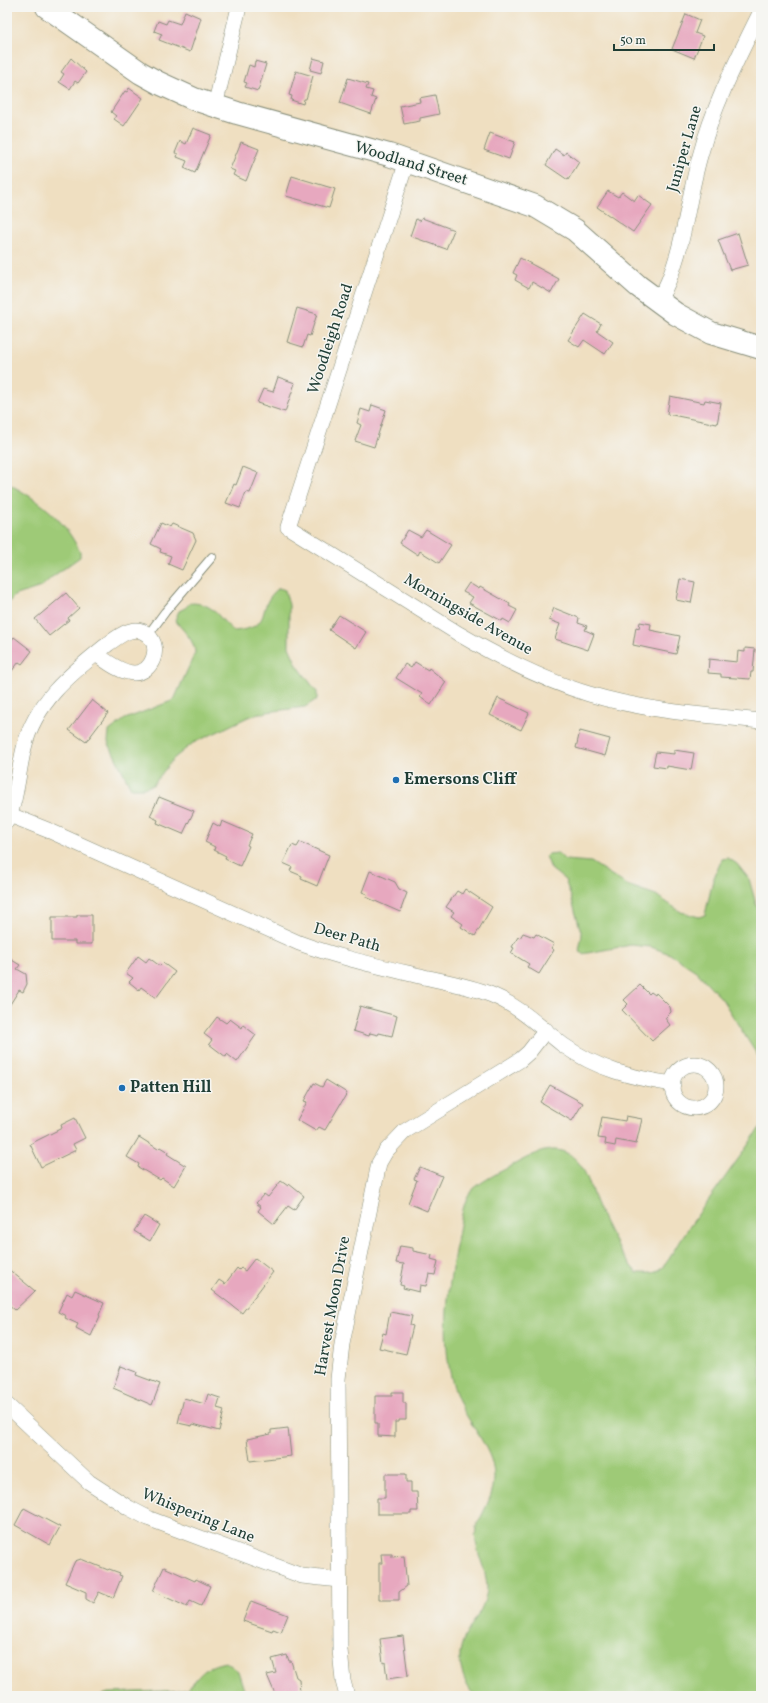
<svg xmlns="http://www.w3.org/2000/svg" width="768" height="1703" viewBox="0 0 768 1703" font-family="Vollkorn,serif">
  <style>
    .green { fill: #9eca77; stroke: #5e8456 }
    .building { fill: #e7a8bf }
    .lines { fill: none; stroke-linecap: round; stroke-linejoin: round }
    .lane-casing { stroke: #878e7a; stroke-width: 10 }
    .street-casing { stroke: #878e7a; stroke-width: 16 }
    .secondary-casing { stroke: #878e7a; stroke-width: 24 }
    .lane { stroke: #fff; stroke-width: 8 }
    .street { stroke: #fff; stroke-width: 15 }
    .secondary { stroke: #fff; stroke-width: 22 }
    .poi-dot { fill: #1f6fb2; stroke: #f6f6f2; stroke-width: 1.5 }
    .labels { text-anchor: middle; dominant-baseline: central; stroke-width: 3; stroke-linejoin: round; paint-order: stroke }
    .street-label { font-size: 16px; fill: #1f3d34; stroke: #f6f6f2 }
    .poi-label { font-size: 16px; font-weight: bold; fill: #1f3d34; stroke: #f6f6f2; text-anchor: start }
  </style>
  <rect width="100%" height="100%" fill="#f6f6f2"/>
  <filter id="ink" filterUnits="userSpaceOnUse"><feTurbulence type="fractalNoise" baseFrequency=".025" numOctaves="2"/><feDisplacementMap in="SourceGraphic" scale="8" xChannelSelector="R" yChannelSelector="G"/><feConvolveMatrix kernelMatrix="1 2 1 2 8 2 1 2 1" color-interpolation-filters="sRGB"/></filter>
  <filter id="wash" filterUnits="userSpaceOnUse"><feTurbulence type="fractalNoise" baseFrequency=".012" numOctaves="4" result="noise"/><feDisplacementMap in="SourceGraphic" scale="16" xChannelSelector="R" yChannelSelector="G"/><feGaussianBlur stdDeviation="0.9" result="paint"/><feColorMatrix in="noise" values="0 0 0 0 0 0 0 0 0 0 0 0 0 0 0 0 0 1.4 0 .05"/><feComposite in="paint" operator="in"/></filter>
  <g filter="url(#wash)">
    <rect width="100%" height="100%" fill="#efdfc1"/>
    <!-- green -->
    <g class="green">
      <path d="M7 483C40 501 63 517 80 552V557L52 577 41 587 14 596 7 605Z"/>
      <path d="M279 588 285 590 289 605V647L297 665 317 692V699L305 707 267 712 248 717 217 732 193 743 173 759 153 785 143 788H131L108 742 109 731 125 719 174 700 195 653C195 640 182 630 175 620L179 611 185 608 190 603C216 603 216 617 234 631 277 627 253 608 279 588Z"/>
      <path d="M558 853 565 860 591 862 627 885 656 895 681 912 699 917 705 915 713 880 722 859 728 858 737 864 749 879 756 904 761 914V971L756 986 761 1006V1061L722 999 696 971 670 954 651 947 631 945 582 954 579 951 582 935 571 897 565 880 551 869 546 856 548 854Z"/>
      <path d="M761 1126V1696H475C468 1689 465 1681 462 1672 451 1634 485 1621 487 1588 487 1567 472 1548 476 1527 477 1522 481 1518 483 1513 488 1503 494 1490 494 1479 496 1452 469 1425 459 1401 437 1350 448 1288 458 1235 461 1222 462 1205 469 1194 476 1183 504 1170 515 1164 534 1154 554 1142 573 1157 587 1168 590 1189 597 1205 606 1227 621 1256 637 1273 643 1273 653 1274 658 1271 669 1264 675 1246 683 1236 708 1199 736 1164 761 1126Z"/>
      <path d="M226 1662 238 1671 246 1696H98L109 1693 187 1690C201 1674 204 1666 226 1662Z"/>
    </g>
    <g id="blocks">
      <!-- building -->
      <g class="building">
        <path d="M185 11 201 18 190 52 159 40 162 34 154 31 158 21 166 24 168 20 180 24Z"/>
        <path d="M686 14 700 20 695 33 703 36 694 58 672 49Z"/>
        <path d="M71 58 86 72 78 83 75 81 70 89 59 82 64 74 61 72Z"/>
        <path d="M313 58 324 61 321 73 310 70Z"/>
        <path d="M255 61 266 64 258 91 245 87 247 83 244 82 249 65 254 67Z"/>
        <path d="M296 71 313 76 306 99H304L303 104 291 100 292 96 289 95Z"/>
        <path d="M348 78 368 84 366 89 373 91 371 97 376 99 371 114 340 103Z"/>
        <path d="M129 88 143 98 124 126 114 119 116 116 111 112 125 91 127 92Z"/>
        <path d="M435 95 439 114 420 118V121L404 124 400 106 420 102 419 98Z"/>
        <path d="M193 128 211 135 195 173 184 168 187 161 177 157 178 154 175 153 180 141 186 144Z"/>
        <path d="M490 133 515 142 509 159 484 150Z"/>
        <path d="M241 142 259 149 246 181 233 175 235 171 230 169Z"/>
        <path d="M555 149 564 155 566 152 579 162 568 180 546 165Z"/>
        <path d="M292 176 335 189 329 208 286 196Z"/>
        <path d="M608 191 618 197 622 192 634 201 638 195 652 205 633 232 597 207Z"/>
        <path d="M422 218 454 230 446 249 410 236 416 219 420 221Z"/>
        <path d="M738 233 748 265 730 270 718 240Z"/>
        <path d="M520 258 559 279 551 293 532 282 529 288 515 280 517 275 513 273Z"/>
        <path d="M297 308 317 314 310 336 307 335 303 347 287 342Z"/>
        <path d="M585 314 601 324 597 331 613 342 605 354 584 340 579 347 568 340Z"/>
        <path d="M278 377 295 383 285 412 257 403 263 389 273 392Z"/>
        <path d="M670 396 704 403 705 400 721 403 717 424 667 414Z"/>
        <path d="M372 405 386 410 374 447 355 441 361 425 357 423 361 409 370 412Z"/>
        <path d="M243 467 258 473 250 493 246 492 240 508 226 503 234 484 236 485Z"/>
        <path d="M161 523 170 527 172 524 193 533 196 540 182 570 168 564 171 556 160 552 161 549 151 544Z"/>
        <path d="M408 530 421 537 426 530 451 545 439 563 420 551 418 555 400 543Z"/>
        <path d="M680 579 695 582 691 603 676 600Z"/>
        <path d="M469 583 479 589 480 587 510 604 509 606 517 610 510 623 503 619 502 621 469 603 473 597 463 592Z"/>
        <path d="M66 593 79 608 68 618 69 620 49 636 35 619Z"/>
        <path d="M554 608 579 618 578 623 587 626 585 630 594 634 588 650 555 639 560 624 549 620Z"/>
        <path d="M339 615 366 632 356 648 329 630Z"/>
        <path d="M640 622 651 624 650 630 680 636 676 654 633 645 636 627 639 628Z"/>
        <path d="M14 637 32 651 22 664 19 662 7 677V646Z"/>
        <path d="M745 648 755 649 753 672H751L750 679 721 677V674L708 673 709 659 737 662 738 651 745 652Z"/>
        <path d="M415 662 428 670 429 668 446 682 431 705 420 697 422 694 396 678 405 664 411 668Z"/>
        <path d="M498 698 529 713 521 730 490 715Z"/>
        <path d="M92 700 108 713 86 742 69 730Z"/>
        <path d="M580 731 610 739 605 756 576 748Z"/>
        <path d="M674 750 694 753 691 770 667 766V768L653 766 656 752 674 754Z"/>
        <path d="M159 797 194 811 183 834 157 823 158 820 150 816Z"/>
        <path d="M222 821 252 834 247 845 249 846 240 866 225 859 226 856 214 850 215 847 205 842 213 823 220 827Z"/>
        <path d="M300 842 329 855 317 886 301 879 302 876 290 871 292 867 283 863 292 845 297 847Z"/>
        <path d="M370 871 395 882 399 889 407 893 400 912 366 897 367 894 362 892Z"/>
        <path d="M465 889 492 907 475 936 461 927 463 924 451 916 454 912 446 907 457 891 462 894Z"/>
        <path d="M77 915H92V944H75V941H52V917H77Z"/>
        <path d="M523 933 534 937 536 934 554 944 551 948 554 950 539 974 527 967 529 964 511 953 514 948 512 947 518 937 520 938Z"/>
        <path d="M138 956 146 962 149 958 160 966 163 963 175 972 156 998 141 987 139 990 129 982 133 978 126 973Z"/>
        <path d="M7 957 20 965 17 969 26 974 27 984 23 992 19 990 7 1009Z"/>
        <path d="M640 985 649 994 651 992 655 995 656 993 670 1007 671 1012 665 1018 670 1025 652 1041 622 1010 628 1004 624 1000Z"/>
        <path d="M360 1006 397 1016 392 1036 379 1033 378 1035 370 1033 369 1036 353 1031Z"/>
        <path d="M217 1017 226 1023 230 1019 242 1028 243 1025 256 1035 237 1062 227 1054 226 1057 209 1044 212 1040 204 1034Z"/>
        <path d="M326 1080 347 1093 325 1130 319 1127 316 1131 297 1120 307 1102 304 1101 314 1083 322 1087Z"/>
        <path d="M550 1085 583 1103 572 1121 540 1102Z"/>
        <path d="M626 1116 642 1119 636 1144 616 1140 615 1146 605 1144 606 1139 598 1138 602 1117 625 1121Z"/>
        <path d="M75 1118 85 1138 73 1144 76 1150 41 1167 30 1144 62 1128 61 1125Z"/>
        <path d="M139 1137 158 1149 160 1147 168 1152 167 1154 186 1166 174 1186 162 1178 160 1180 138 1167 139 1164 127 1157Z"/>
        <path d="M420 1167 442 1176 427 1211 408 1203 417 1180 414 1179Z"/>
        <path d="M281 1181 288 1186 289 1184 304 1196 294 1210 288 1206 274 1224 258 1211 261 1207 256 1203 264 1194 268 1197Z"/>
        <path d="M144 1216 159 1225 150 1241 134 1231Z"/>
        <path d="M400 1246 413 1248V1251L432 1255 431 1259 438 1261 435 1275 429 1274 426 1286 420 1285 419 1292 403 1288 404 1286 400 1285 404 1264 396 1263Z"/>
        <path d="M255 1258 273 1272 242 1313 212 1290 219 1280 225 1284 237 1268 239 1270 241 1268 245 1271Z"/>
        <path d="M7 1268 35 1291 15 1310 7 1303Z"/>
        <path d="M75 1290 104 1303 99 1315 100 1316 91 1336 76 1328 78 1324 65 1318 66 1316 58 1312 67 1293 72 1296Z"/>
        <path d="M390 1312 412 1316 410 1325 413 1326 406 1354 379 1348 383 1333 386 1334Z"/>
        <path d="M121 1366 137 1372 136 1375 160 1384 152 1405 113 1388Z"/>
        <path d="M392 1392H403V1403H406V1420H398V1422H395V1437L378 1436V1423H375V1396H392Z"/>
        <path d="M208 1394 220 1398 217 1408 224 1410 219 1431 193 1424 192 1426 178 1423 184 1398 205 1404Z"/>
        <path d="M288 1428 291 1456 250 1461 247 1439 271 1434V1430Z"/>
        <path d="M385 1474H406V1482H411V1492H417L418 1511H411V1514H377V1498H385Z"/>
        <path d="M24 1508 60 1527 50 1545 15 1525Z"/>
        <path d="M381 1554H392V1557L404 1556 407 1586 399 1592V1600H379V1563H382Z"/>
        <path d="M81 1559 108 1570 109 1569 120 1573 119 1575 122 1576 113 1598 99 1592 93 1603 86 1599V1592L65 1583 75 1561Z"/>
        <path d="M164 1567 195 1581 196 1579 210 1586 201 1606 190 1601 187 1607 153 1591Z"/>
        <path d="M251 1601 288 1615 281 1632 273 1629 272 1631 243 1621Z"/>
        <path d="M403 1636 408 1676 387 1679 385 1662 383 1663 380 1639Z"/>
        <path d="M287 1655 289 1661H291L296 1677 299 1679 300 1694 276 1696 267 1675 276 1673 272 1659Z"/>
      </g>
    </g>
  </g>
  <g filter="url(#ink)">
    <use href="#blocks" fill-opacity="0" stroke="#878e7a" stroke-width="1"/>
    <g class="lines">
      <!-- lane casing -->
      <g class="lane-casing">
        <path id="lane" d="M148 635 165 612 212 557"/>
      </g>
      <!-- street casing -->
      <g class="street-casing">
        <g id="street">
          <path d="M215 106 239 7"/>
          <path d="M407 161 288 527 459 634C500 658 543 680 589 694 645 711 704 715 761 721"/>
          <path d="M658 302C684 258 686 204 700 156 714 104 738 58 761 11"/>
          <path d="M10 815 50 831 299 943C340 958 382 967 424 977 447 982 470 986 492 995 519 1006 540 1027 563 1045 597 1069 632 1078 673 1084"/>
          <path d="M7 821C17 799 18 772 24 748 35 701 73 672 108 644 119 636 135 623 148 635 162 648 152 673 134 673 121 673 106 661 96 654"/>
          <circle cx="694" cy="1086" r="22"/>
          <path d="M7 1405 89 1482 129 1508 150 1519 302 1576 339 1580"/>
          <path d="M347 1696 343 1681 340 1650 338 1379 342 1344 379 1163 386 1151 405 1131 520 1060 529 1052 546 1030"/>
        </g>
      </g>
      <!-- secondary casing -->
      <g class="secondary-casing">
        <path id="secondary" d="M47 7 141 73 159 83 194 99 237 113 389 155 535 206 575 230 638 286 676 314 711 333 761 348"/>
      </g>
      <!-- lane -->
      <use href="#lane" class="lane"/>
      <!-- street -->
      <use href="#street" class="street"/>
      <!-- secondary -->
      <use href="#secondary" class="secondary"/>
    </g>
  </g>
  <!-- markers -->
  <g class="poi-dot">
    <circle cx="396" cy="780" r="4"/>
    <circle cx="122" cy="1088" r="4"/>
  </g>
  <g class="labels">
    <!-- street labels -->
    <g class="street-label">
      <text transform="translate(685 149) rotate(-74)">Juniper Lane</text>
      <text transform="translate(411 164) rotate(17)">Woodland Street</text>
      <text transform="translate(331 339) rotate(-72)">Woodleigh Road</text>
      <text transform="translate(468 615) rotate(30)">Morningside Avenue</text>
      <text transform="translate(347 938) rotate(16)">Deer Path</text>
      <text transform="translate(333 1306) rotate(-80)">Harvest Moon Drive</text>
      <text transform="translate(198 1516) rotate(22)">Whispering Lane</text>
    </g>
    <!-- poi labels -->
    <g class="poi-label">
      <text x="404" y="780">Emersons Cliff</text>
      <text x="130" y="1088">Patten Hill</text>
    </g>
  </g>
  <!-- margin -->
  <rect width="768" height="1703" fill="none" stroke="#f6f6f2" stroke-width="24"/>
  <!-- scale -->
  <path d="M614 44v6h100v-6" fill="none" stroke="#1f3d34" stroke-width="2"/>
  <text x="620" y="44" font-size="12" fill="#1f3d34" stroke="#f6f6f2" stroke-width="3" paint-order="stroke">50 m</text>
</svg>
